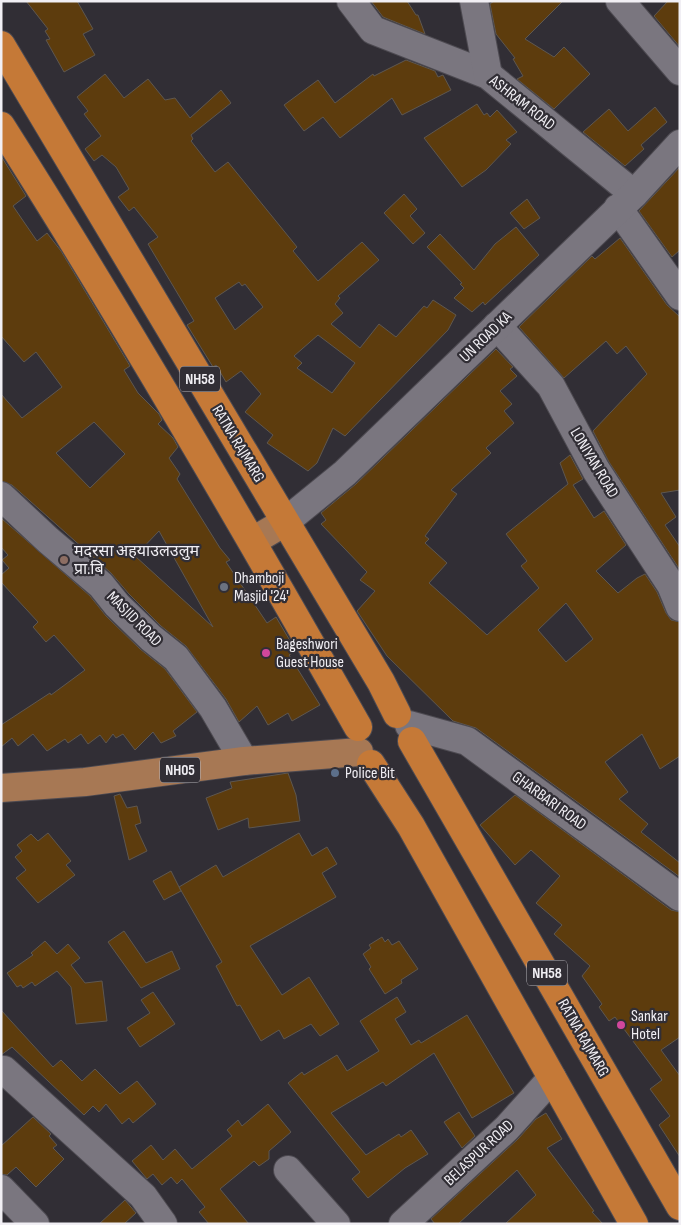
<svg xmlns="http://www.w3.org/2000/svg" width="681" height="1225" viewBox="0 0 681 1225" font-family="'Sofia Sans Condensed','Noto Sans Devanagari',sans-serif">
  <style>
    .building { fill: #5d3c0d; stroke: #5e5750; fill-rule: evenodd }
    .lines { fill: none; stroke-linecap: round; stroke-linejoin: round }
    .minor-casing { stroke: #4d4a51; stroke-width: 30 }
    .major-casing { stroke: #4d4a51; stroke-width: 30 }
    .highway-casing { stroke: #4d4a51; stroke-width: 30 }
    .minor { stroke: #7a767f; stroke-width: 28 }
    .major { stroke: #a77854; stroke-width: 28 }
    .highway { stroke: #c57937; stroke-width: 28 }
    .education-dot { fill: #8d6e63; stroke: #312e35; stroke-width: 2 }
    .worship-dot { fill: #6b7280; stroke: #312e35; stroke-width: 2 }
    .hotel-dot { fill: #d1479c; stroke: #312e35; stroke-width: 2 }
    .service-dot { fill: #5c6f8a; stroke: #312e35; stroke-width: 2 }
    .labels { text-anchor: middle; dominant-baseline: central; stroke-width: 4.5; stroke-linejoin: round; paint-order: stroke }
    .shield { fill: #312e35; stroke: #b7b5bb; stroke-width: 1 }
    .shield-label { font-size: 15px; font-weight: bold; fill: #f1eff4 }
    .street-label { font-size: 16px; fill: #f1eff4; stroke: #312e35 }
    .poi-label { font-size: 16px; fill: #f1eff4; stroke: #312e35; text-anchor: start }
  </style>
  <rect width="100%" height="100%" fill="#312e35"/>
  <!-- building -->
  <g class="building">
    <path d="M26 1H77L93 29 83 34 95 55 64 72 46 40 50 39 45 31 48 29Z"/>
    <path d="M371 1H407L416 15H418L425 34 383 17Z"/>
    <path d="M494 1H563L525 39 554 57 564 47 590 74 554 109 517 79 523 76 513 59 515 58 496 34 490 4Z"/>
    <path d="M668 1H680V47L654 16Z"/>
    <path d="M406 60 435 71 438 77 443 75 451 90 402 115 392 98 340 138 323 117 304 131 284 105 318 80 335 103 373 74 374 76Z"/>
    <path d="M105 74 124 98 148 79 165 100 175 98 190 118 221 90 231 103 191 135 193 139 191 141 215 172 228 162 297 247 293 251 318 281 362 242 379 260 338 296 340 298 335 304 343 313 331 324 360 348 379 324 396 337 424 306 427 308 433 300 456 315 448 330 345 436 333 428 317 463 308 471 267 443 273 435 245 412 261 394 241 371 226 382 216 365 213 367 187 325 194 321 148 244 158 237 134 207 129 211 118 197 129 189 116 167 102 155 94 161 85 149 101 136 84 114 88 111 77 97ZM239 282 242 286 245 284 263 307 235 330 215 298ZM318 335 355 363 332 393 297 368 302 363 294 356Z"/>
    <path d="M477 104 484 115 487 113 490 117 497 110 517 132 506 140 511 144 486 170 462 187 424 138Z"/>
    <path d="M655 107 667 122 641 145 644 149 625 166 583 132 609 109 628 131Z"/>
    <path d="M1 156 26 196 13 206 37 241 47 233 61 251 130 366 124 370 138 393 159 414 162 420 158 424 173 438 178 447 169 458 180 474 177 479 220 548 230 560 226 562 267 623 276 617 296 651 289 655 320 705 292 721 288 713 268 725 257 706 239 722 226 699 186 646 161 626 129 594 111 573 12 485 1 481V394L22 418 62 387 36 352 24 362 1 336ZM94 422 125 454 90 488 56 453ZM159 531 213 627 135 556Z"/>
    <path d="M680 167V250L672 257 639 211Z"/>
    <path d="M404 194 417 209 410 216 425 233 413 244 384 213Z"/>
    <path d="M527 199 540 218 524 229 510 213Z"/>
    <path d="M516 227 539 255 485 305 483 302 472 312 454 298 464 288 460 284 462 283 427 247 440 234 474 270 495 244Z"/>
    <path d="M620 238 667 305 680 317V490L661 493 676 517 665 525 680 547V570L609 462 593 431 647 374 626 346 617 354 606 341 564 378 519 327 592 256 595 259Z"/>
    <path d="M496 349 513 367 510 369 517 376 500 391 512 404 504 411 514 423 486 448 491 453 451 490 457 494 425 536 429 539 425 543 447 563 429 583 487 635 539 588 521 566 527 561 506 534 568 484 560 463 570 455 583 479 573 485 594 518 604 511 626 545 596 571 618 593 637 578 645 574 657 592 666 613 671 620 680 622V756L660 769 642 734 605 762 628 792 619 799 648 824 641 832 680 863V877L476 728 453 721 387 656 357 611 375 591 360 580 367 572 321 524 326 520 321 513 356 484ZM566 603 593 639 566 662 538 630Z"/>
    <path d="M1 518 90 596 106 616 140 649 165 669 197 712 173 731 176 736 161 743 153 732 135 750 123 734 116 738 113 734 106 743 100 735 88 744 81 734 68 743 65 739 47 751 33 734 18 746 12 738 1 747V725L50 693 51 695 85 670 54 635 46 642 33 627 38 622 1 582V575L9 568 2 560 8 555 1 547Z"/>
    <path d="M288 773 296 795 300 821 249 828 248 818 218 830 206 798 232 788 230 782Z"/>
    <path d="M120 794 127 808 137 806 141 823 135 825 147 851 129 860 114 796Z"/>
    <path d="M515 795 671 910 680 912V1037L661 1050 680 1076V1157L659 1125 670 1116 650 1089 662 1080 615 1017 609 1021 599 1007 602 1004 582 976 590 966 554 934 562 925 536 903 560 876 531 850 515 865 480 825Z"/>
    <path d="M48 833 71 861 66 865 75 875 38 903 16 878 26 870 15 857 22 851 17 845 31 834 38 841Z"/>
    <path d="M299 833 312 856 327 847 337 864 322 873 336 897 250 946 282 995 309 977 339 1024 320 1036 311 1024 284 1039 279 1030 261 1041 240 1005 237 1006 216 966 222 962 179 887 216 865 223 877Z"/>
    <path d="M171 871 181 891 164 900 153 881Z"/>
    <path d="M124 931 146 963 172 951 180 969 141 988 108 942Z"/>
    <path d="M382 937 385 942 388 939 392 945 399 941 418 969 401 980 402 983 385 994 369 969 371 967 363 954 371 948 369 945Z"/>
    <path d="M45 941 57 954 68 944 80 958 71 965 85 983 102 981 107 1021 76 1024 71 987 57 971 35 986 32 982 23 988 21 985 17 987 7 973 33 955 31 953Z"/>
    <path d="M153 992 175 1024 140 1047 127 1028 150 1013 141 1000Z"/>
    <path d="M397 997 406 1012 395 1019 411 1045 419 1040 421 1043 467 1015 514 1093 472 1118 434 1053 386 1086 383 1082 331 1113 366 1155 399 1134 401 1137 411 1130 428 1154 405 1168 368 1198 352 1179 360 1172 288 1083 302 1072 304 1075 337 1055 347 1071 379 1051 360 1021Z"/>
    <path d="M1 1010 53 1067 61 1060 82 1081 95 1069 120 1094 137 1081 156 1104 133 1123 129 1118 122 1124 106 1104 99 1112 93 1106 84 1115 12 1047 1 1055Z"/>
    <path d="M268 1104 291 1132 269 1151V1159L259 1166 254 1161 220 1189 249 1224H209L199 1212 205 1207 182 1179 177 1184 171 1177 162 1185 153 1174 147 1179 132 1161 151 1145 163 1160 175 1149 192 1169 232 1136 227 1130 238 1120 242 1126Z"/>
    <path d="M459 1112 475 1136 462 1148 444 1122Z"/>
    <path d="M546 1113 562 1139 547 1148 594 1211 592 1212 603 1224H505L536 1195 517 1170 458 1224H435L431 1219 518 1139 536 1119Z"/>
    <path d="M33 1117 51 1134 49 1136 57 1145 53 1148 64 1159 36 1187 16 1167 7 1175 1 1174V1146Z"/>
    <path d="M125 1200 136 1213 124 1224H99Z"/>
  </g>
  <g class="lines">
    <!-- minor casing -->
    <g class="minor-casing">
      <g id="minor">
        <path d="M351 1 373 30 488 75 634 194"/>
        <path d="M474 1 488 75"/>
        <path d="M620 1 680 71"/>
        <path d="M618 208 680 296"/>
        <path d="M497 326 551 386 596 470 671 585 680 607"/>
        <path d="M1 496 48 540 101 585 117 605 151 638 176 658 213 708 244 761"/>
        <path d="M285 522 345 473 634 194 680 144"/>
        <path d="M409 725 467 741 680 897"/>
        <path d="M4 1070 143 1196 163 1224"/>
        <path d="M288 1170 336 1224"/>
        <path d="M1 1189 35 1224"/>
        <path d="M403 1224 507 1128 552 1078"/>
      </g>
    </g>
    <!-- major casing -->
    <g class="major-casing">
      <g id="major">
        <path d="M253 541 285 522"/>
        <path d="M1 788 85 782 244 761 359 752"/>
      </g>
    </g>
    <!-- highway casing -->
    <g class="highway-casing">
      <g id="highway">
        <path d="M1 45 381 682 397 714"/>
        <path d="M1 126C126 323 243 525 358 727"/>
        <path d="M412 741 680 1206"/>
        <path d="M371 764 411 826 634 1224"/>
      </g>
    </g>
    <!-- minor -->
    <use href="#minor" class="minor"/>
    <!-- major -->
    <use href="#major" class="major"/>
    <!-- highway -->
    <use href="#highway" class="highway"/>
  </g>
  <!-- markers -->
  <circle class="education-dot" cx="64" cy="560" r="5"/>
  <circle class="worship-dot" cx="224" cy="587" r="5"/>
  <g class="hotel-dot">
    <circle cx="266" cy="653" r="5"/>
    <circle cx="621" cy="1025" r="5"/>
  </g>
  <circle class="service-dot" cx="335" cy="773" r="5"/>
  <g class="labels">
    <!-- shield labels -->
    <g class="shield">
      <rect x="180" y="366.5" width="40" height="25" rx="4"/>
      <rect x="160" y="757.5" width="40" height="25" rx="4"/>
      <rect x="527" y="960.5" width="40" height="25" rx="4"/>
    </g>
    <g class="shield-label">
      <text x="200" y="379">NH58</text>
      <text x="180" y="770">NH05</text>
      <text x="547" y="973">NH58</text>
    </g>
    <!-- street labels -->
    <g class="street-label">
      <text transform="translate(522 103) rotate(38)">ASHRAM ROAD</text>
      <text transform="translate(486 337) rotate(-44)">UN ROAD KA</text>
      <text transform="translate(238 444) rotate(59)">RATNA RAJMARG</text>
      <text transform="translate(594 463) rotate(59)">LONIYAN ROAD</text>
      <text transform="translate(134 619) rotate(45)">MASJID ROAD</text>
      <text transform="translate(549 801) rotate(36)">GHARBARI ROAD</text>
      <text transform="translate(583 1038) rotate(60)">RATNA RAJMARG</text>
      <text transform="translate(479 1153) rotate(-43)">BELASPUR ROAD</text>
    </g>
    <!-- poi labels -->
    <g class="poi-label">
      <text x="74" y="551">मदरसा अहयाउलउलुम<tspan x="74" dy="18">प्रा.बि</tspan></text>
      <text x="234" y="578">Dhamboji<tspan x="234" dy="18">Masjid '24'</tspan></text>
      <text x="276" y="644">Bageshwori<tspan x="276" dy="18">Guest House</tspan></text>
      <text x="345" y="773">Police Bit</text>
      <text x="631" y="1016">Sankar<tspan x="631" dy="18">Hotel</tspan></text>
    </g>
  </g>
  <!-- border -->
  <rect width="681" height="1225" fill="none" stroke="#f1eff4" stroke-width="5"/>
</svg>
